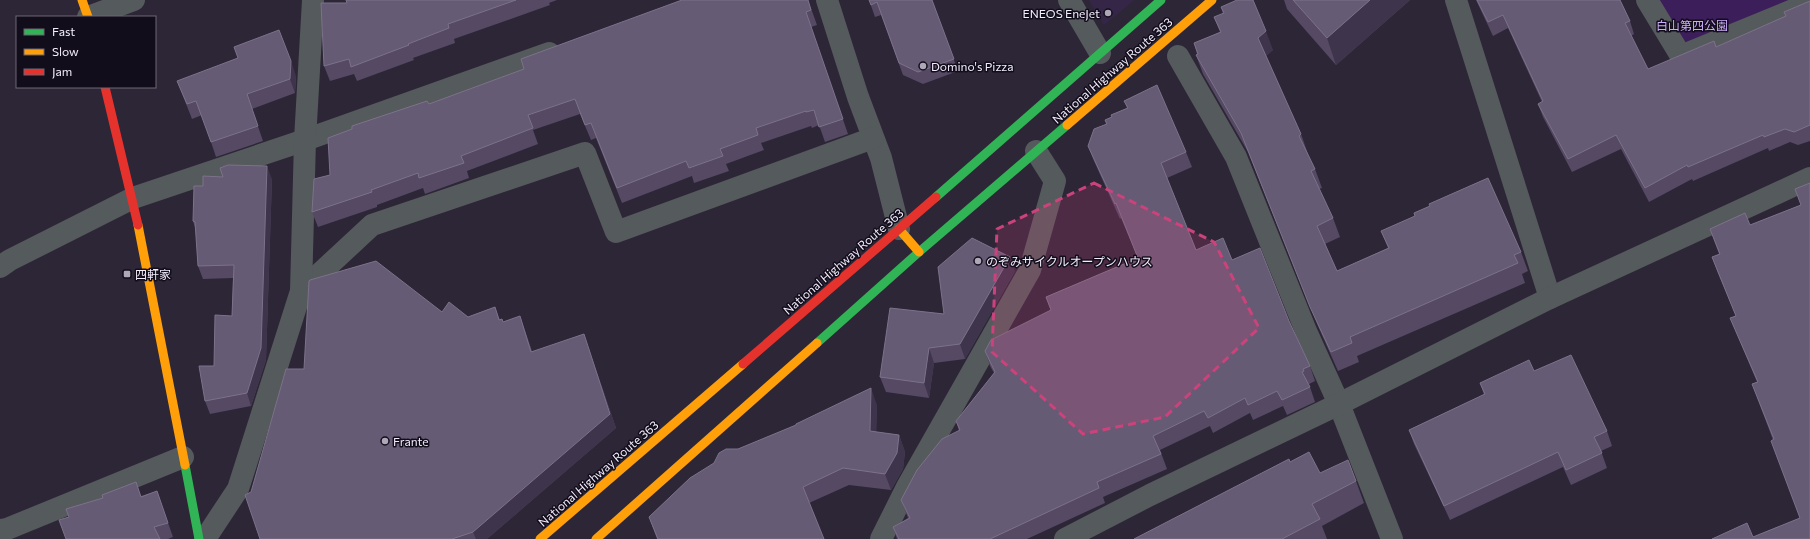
<svg xmlns="http://www.w3.org/2000/svg" width="1810" height="539" viewBox="0 0 1810 539" font-family="Commissioner,'Noto Sans JP',sans-serif">
  <style>
    .built { fill: #352648 }
    .green { fill: #3c1e5b }
    .lines { fill: none; stroke-linecap: round; stroke-linejoin: round }
    .street { stroke: #555a5c; stroke-width: 22 }
    .fast { stroke: #30b455; stroke-width: 9 }
    .slow { stroke: #ff9f0a; stroke-width: 9 }
    .jam { stroke: #e5322d; stroke-width: 9 }
    .wall { fill: #554964 }
    .shaded-wall { fill: #3e344b }
    .building { fill: #665b74; stroke: #7c728a }
    .marked { fill: #cc437b; fill-opacity: 0.2; stroke: #cc437b; stroke-width: 3; stroke-dasharray: 8 5; stroke-linejoin: round }
    .poi-dot { fill: #aea7b8; stroke: #120d1a; stroke-width: 1.5 }
    .labels { text-anchor: middle; dominant-baseline: central; stroke-width: 3; stroke-linejoin: round; paint-order: stroke }
    .poi-label { font-size: 12px; fill: #f3edfd; stroke: #120d1a; text-anchor: start }
    .park-label { font-size: 12px; fill: #cdaefc; stroke: #120d1a }
    .street-label { font-size: 12px; fill: #f3edfd; stroke: #120d1a }
  </style>
  <rect width="100%" height="100%" fill="#2d2637"/>
  <!-- built -->
  <path class="built" d="M1089 0H1134L1104 25Z"/>
  <!-- green -->
  <path class="green" d="M1647 0H1810L1681 56Z"/>
  <g class="lines">
    <!-- street -->
    <g class="street">
      <path d="M827 0 858 97 881 158 899 229"/>
      <path d="M1069 0 1100 53"/>
      <path d="M1456 0 1550 298"/>
      <path d="M1647 0 1681 56 1810 3"/>
      <path d="M88 17 134 0"/>
      <path d="M1178 56 1236 157 1306 331 1339 404 1392 539"/>
      <path d="M0 267 10 260 133 198 305 140 549 53"/>
      <path d="M301 291 372 225 585 153 616 232 873 138"/>
      <path d="M0 530 7 529 183 457"/>
      <path d="M205 539 238 489 301 291 305 140 313 0"/>
      <path d="M881 539 907 487 1030 270 1055 181 1036 151"/>
      <path d="M1065 539 1150 495 1339 404 1550 298 1810 178"/>
    </g>
    <!-- fast -->
    <g class="fast">
      <path d="M936 197 1161 0"/>
      <path d="M817 343 919 252 1067 125"/>
      <path d="M185 465 199 539"/>
    </g>
    <!-- slow -->
    <g class="slow">
      <path d="M82 0 88 17"/>
      <path d="M1067 125 1212 0"/>
      <path d="M138 225 185 465"/>
      <path d="M899 229 919 252"/>
      <path d="M540 539 743 364"/>
      <path d="M596 539 817 343"/>
    </g>
    <!-- jam -->
    <g class="jam">
      <path d="M105 87 138 225"/>
      <path d="M743 364 936 197"/>
    </g>
  </g>
  <!-- wall -->
  <g class="wall">
    <path d="M346 0H557L549 3 550 5 454 39 455 43 413 58 414 60 357 81 354 74 330 81 324 66 347 3Z"/>
    <path d="M808 0 817 25 811 27 848 134 825 142 819 125 812 128 811 126 761 143 764 150 726 164 729 171 694 183 692 176 622 203 596 138 591 140 580 114 533 130 538 144 467 171 469 178 425 194 423 188 377 205V207L318 227 312 212 330 175 429 104 524 69Z"/>
    <path d="M869 0H932L958 71 923 84 903 75 881 15 875 17Z"/>
    <path d="M1284 0H1410L1336 65 1287 9Z"/>
    <path d="M1476 0H1620L1630 21 1634 34 1631 36 1648 69 1716 47 1786 16 1810 1V141L1798 145 1790 142 1769 151 1768 148 1693 181 1692 179 1649 202 1621 149 1572 172 1543 117 1538 104 1542 102 1508 28 1493 36Z"/>
    <path d="M1221 7 1273 50 1266 56 1301 134 1308 154 1315 169 1322 188 1319 189 1333 218 1340 237 1325 244 1337 271 1388 248 1381 231 1521 252 1528 271 1522 274 1525 283 1357 356 1359 362 1338 371 1318 326 1248 152 1203 74 1196 55 1197 54 1194 43 1220 32 1214 17 1223 14Z"/>
    <path d="M296 76 295 93 252 109 263 141 216 157 202 115 192 119 177 81Z"/>
    <path d="M1124 101 1186 152 1192 167 1167 178 1196 250 1232 260 1289 321 1310 366 1315 381 1309 384 1315 402 1287 415 1283 406 1253 420 1250 413 1213 433 1210 426 1160 450 1167 469 1103 497 1105 503 1027 539H897L893 527 908 518 901 500 959 431 956 421 994 373 990 366 985 351 1051 311 1046 297 1138 258 1121 218 1120 219 1094 161 1088 146 1106 124 1105 120 1112 117 1111 115 1127 108Z"/>
    <path d="M272 179 266 360 251 406 210 414 205 401 214 366 232 316 233 278 203 279 198 266 196 231 193 221 203 186Z"/>
    <path d="M1810 183V539L1753 537 1800 518 1773 440 1752 384 1757 382 1736 332 1730 318 1736 316 1717 271 1712 257 1719 254 1710 229 1750 225 1801 205Z"/>
    <path d="M1015 271 965 359 934 363 929 398 886 392 880 377 944 314Z"/>
    <path d="M495 307 500 320 503 322 520 316 532 351 589 349 616 428 487 539H260L251 492 304 369 442 312 468 317Z"/>
    <path d="M1534 371 1607 431 1612 446 1601 451 1607 468 1571 485 1563 467 1450 520 1414 444 1409 430 1484 395 1480 383Z"/>
    <path d="M877 405 876 432 899 435 905 452 903 469 891 490 849 485 809 503 824 539H657L649 517 738 449Z"/>
    <path d="M1290 462 1320 473 1356 481 1364 503 1322 526 1327 539H1134Z"/>
    <path d="M157 491 173 537 168 539H66L69 517 103 498 141 496Z"/>
  </g>
  <!-- shaded-wall -->
  <g class="shaded-wall">
    <path d="M1370 0H1410L1336 65 1327 38Z"/>
    <path d="M1266 31 1273 50 1265 57 1258 38Z"/>
    <path d="M291 61 296 76 295 93 290 79Z"/>
    <path d="M267 166 272 179 266 360 251 406 247 393Z"/>
    <path d="M1010 257 1015 271 965 359 960 344Z"/>
    <path d="M584 334 616 428 487 539H476L473 532Z"/>
    <path d="M929 348 934 363 929 398 924 383Z"/>
    <path d="M871 388 877 405 876 448 870 431Z"/>
    <path d="M899 435 905 452 903 469 891 490 885 474Z"/>
  </g>
  <!-- building -->
  <g class="building">
    <path d="M346 0H516L448 24 449 28 408 44 409 45 351 67 349 59 324 66 321 3H347Z"/>
    <path d="M682 0H808L811 10 806 12 843 119 819 127 814 110 806 112V111L756 128 758 135 720 149 723 156 689 168 686 161 617 188 591 123 585 125 575 99 528 115 533 128 461 156 464 163 419 178 418 173 371 190 372 192 312 212 314 179 330 175 328 138 352 129V126L427 101 429 104 524 69 521 59Z"/>
    <path d="M869 0H932L954 59 918 72 899 63 877 2 871 5Z"/>
    <path d="M1237 0H1253L1266 31 1258 38 1301 134 1299 136 1315 169 1311 171 1333 218 1317 226 1337 271 1389 248 1381 231 1415 216 1414 213 1430 206 1429 204 1488 178 1521 252 1514 255 1518 263 1350 337 1352 343 1331 352 1310 307 1241 133 1196 55 1198 54 1194 43 1221 32 1214 17 1224 13 1221 7Z"/>
    <path d="M1293 0H1370L1327 38Z"/>
    <path d="M1477 0H1620L1630 21 1625 23 1648 69 1714 41 1716 47 1786 16 1784 12 1810 1V125L1794 132 1785 129 1764 137 1763 135 1688 167 1687 165 1645 188 1616 135 1568 159 1538 104 1543 101 1503 15 1488 22Z"/>
    <path d="M279 30 291 61 290 79 247 94 258 126 211 142 196 101 187 104 177 81 238 58 234 47Z"/>
    <path d="M1157 85 1186 152 1161 163 1196 250 1223 238 1232 260 1260 248 1289 321 1310 366 1303 369 1304 371 1302 372 1310 387 1282 400 1277 391 1248 405 1245 398 1208 418 1204 411 1153 436 1161 454 1097 482 1099 488 990 539H898H899L893 527 910 518 901 500 917 470 942 439 960 430 956 421 995 372 985 351 991 340 1051 310 1046 297 1138 258 1116 203 1115 204 1088 146 1094 129 1107 124 1105 120 1112 117 1111 115 1128 108 1124 101Z"/>
    <path d="M228 165 267 166 261 348 247 393 205 401 199 366H214L215 315 232 316 234 265 198 266 195 222 193 221 194 186H203V176L223 177 220 168Z"/>
    <path d="M1810 183V539H1712L1747 523 1753 537 1800 518 1771 441 1774 439 1752 384 1758 382 1730 318 1736 316 1712 257 1720 254 1710 229 1745 213 1750 225 1801 205 1795 189Z"/>
    <path d="M972 238 1010 257 960 344 929 348 924 383 880 377 890 308 944 314 938 267Z"/>
    <path d="M376 261 442 312 449 302 468 317 495 307 499 320 502 319 503 322 520 316 531 352 584 334 610 414 473 532 452 539H260L245 495 251 492 286 369H304L309 281 310 280Z"/>
    <path d="M1571 355 1607 431 1594 437 1602 453 1566 470 1558 452 1444 506 1409 430 1485 394 1480 383 1529 360 1534 371Z"/>
    <path d="M871 388 870 431 899 435 897 453 885 474 843 468 803 487 824 539H658L649 517 690 478 714 463 719 453 726 449H738L796 425V424Z"/>
    <path d="M1309 452 1320 473 1348 460 1356 481 1312 504 1320 519 1282 539H1134L1289 459 1290 462Z"/>
    <path d="M136 482 141 497 157 491 168 523 154 527 160 539H66L59 520 69 517 66 509 103 498 102 495Z"/>
  </g>
  <!-- marked area -->
  <path class="marked" d="M1094 183 1214 242 1259 328 1165 417 1083 434 992 352 997 229Z"/>
  <!-- markers -->
  <g class="poi-dot">
    <circle cx="1108" cy="13" r="4"/>
    <circle cx="923" cy="66" r="4"/>
    <circle cx="978" cy="261" r="4"/>
    <rect x="123" y="270" width="8" height="8" rx="2"/>
    <circle cx="385" cy="441" r="4"/>
  </g>
  <g class="labels">
    <!-- poi labels -->
    <g class="poi-label">
      <text x="1100" y="13" text-anchor="end">ENEOS EneJet</text>
      <text x="931" y="66">Domino's Pizza</text>
      <text x="986" y="261">のぞみサイクルオープンハウス</text>
      <text x="135" y="274">四軒家</text>
      <text x="393" y="441">Frante</text>
    </g>
    <!-- park labels -->
    <g class="park-label">
      <text x="1692" y="25">白山第四公園</text>
    </g>
    <!-- street labels -->
    <g class="street-label">
      <text transform="translate(1112 70) rotate(-41)">National Highway Route 363</text>
      <text transform="translate(843 261) rotate(-41)">National Highway Route 363</text>
      <text transform="translate(598 473) rotate(-41)">National Highway Route 363</text>
    </g>
  </g>
  <!-- legend -->
  <rect x="16" y="16" width="140" height="72" fill="#120d1a" stroke="#6c6775"/>
  <rect x="24" y="29" width="20" height="6" fill="#30b455" stroke="#6c6775"/>
  <text x="52" y="36" font-size="12" fill="#f3edfd">Fast</text>
  <rect x="24" y="49" width="20" height="6" fill="#ff9f0a" stroke="#6c6775"/>
  <text x="52" y="56" font-size="12" fill="#f3edfd">Slow</text>
  <rect x="24" y="69" width="20" height="6" fill="#e5322d" stroke="#6c6775"/>
  <text x="52" y="76" font-size="12" fill="#f3edfd">Jam</text>
</svg>
